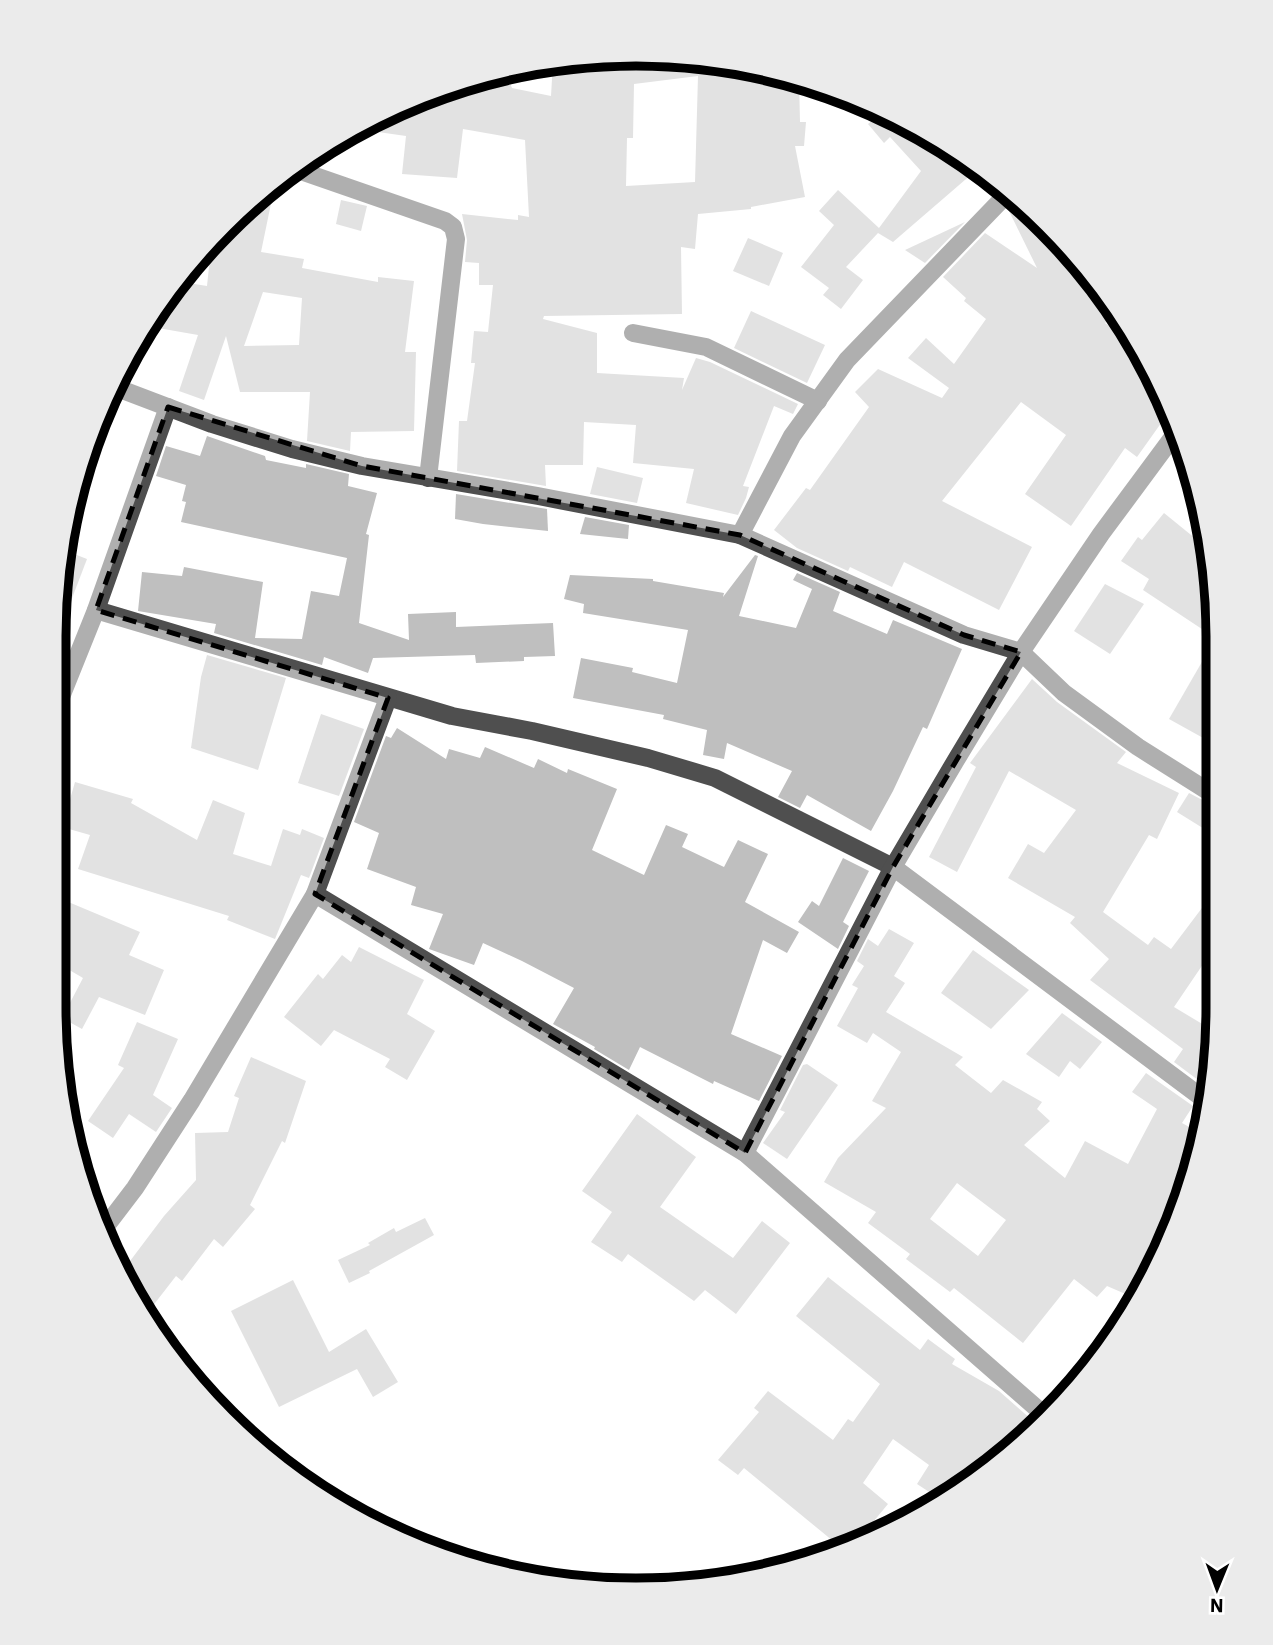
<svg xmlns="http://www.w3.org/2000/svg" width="1273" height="1645" viewBox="0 0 1273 1645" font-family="'IBM Plex Sans',sans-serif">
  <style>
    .building { fill: #bfbfbf; fill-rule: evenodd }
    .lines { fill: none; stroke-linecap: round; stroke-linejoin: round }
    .minor { stroke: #4f4f4f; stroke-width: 18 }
    .marked { fill: none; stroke: #000; stroke-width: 5; stroke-dasharray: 14 9; stroke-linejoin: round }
    .rim { fill: none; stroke: #000; stroke-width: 9 }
  </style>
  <rect width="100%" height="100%" fill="#fff"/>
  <!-- building -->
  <g class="building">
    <path d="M668 57 751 66 799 80 800 122H806L804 146H795L805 197 751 207V209L698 214 695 249 681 247 682 314 544 316 543 319 597 333V373L684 378 682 390 696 358 710 362 798 404 793 414 774 406 743 486 749 487 746 498 738 515 686 503 694 469 633 463 636 425 584 422 583 465H545L546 486 457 471 459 421H467L475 363H471L474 331 488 332 493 285H479V263L465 262 467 240 462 214 518 220V215L529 217 525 140 463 129 457 178 402 174 406 136 357 129 414 98 505 71 512 88 551 96 553 62 604 58 603 65ZM698 76 695 182 626 186 627 138H633L634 84Z"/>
    <path d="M859 99 960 153 973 163V173L893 242 878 233 846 267 863 280 841 309 823 295 829 288 801 267 834 225 819 211 838 190 879 228 921 171 890 137 884 143 868 124 874 119 858 101Z"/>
    <path d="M274 189 261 252 304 259 302 268 378 282V277L414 281 405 352H416L414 431 351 432 350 451 307 441 310 392H240L226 336 204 400 179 391 198 335 158 328 162 301 176 281 207 286 211 248ZM263 292 302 298 299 345 244 346Z"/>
    <path d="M341 200 367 206 361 231 336 224Z"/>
    <path d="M1017 200 1048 225 1111 302 1104 310 1111 317 1105 323 1137 345 1169 412 1137 457 1125 448 1071 526 1025 494 1066 435 1021 402 942 501 1032 547 999 610 904 562 892 587 850 567 848 571 797 548 774 530 806 488 810 490 869 407 855 392 878 369 942 398 949 388 908 358 926 338 954 364 986 319 964 301 966 298 943 277 985 233 1037 268 1008 209Z"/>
    <path d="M965 222 925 263 905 250Z"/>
    <path d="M748 238 783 253 769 286 733 271Z"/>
    <path d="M751 311 825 345 807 383 734 348Z"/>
    <path d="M207 436 265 456 266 460 306 468V464L349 474 348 486 377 493 366 534 369 535 359 623 409 640 408 614 456 612V627L553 623 555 656 524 657V661L476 663 475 655 373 658 368 673 324 657 322 665 214 633 216 624 138 611 142 572 182 576 184 567 263 582 255 638 302 639 311 591 339 596 347 558 181 522 186 502 182 501 186 485 156 476 166 446 200 456Z"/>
    <path d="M597 467 643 478 637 503 590 494Z"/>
    <path d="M456 494 547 509 548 531 483 524 455 519Z"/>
    <path d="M1164 513 1212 552 1214 561V637L1143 590 1149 579 1121 561 1138 537 1142 540Z"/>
    <path d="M585 517 629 525 628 539 580 534Z"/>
    <path d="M64 550 87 559 63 622 55 620V599Z"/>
    <path d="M755 555 758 556 739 616 796 628 812 589 793 580 797 573 840 592 833 611 887 634 893 620 962 649 927 729 923 727 893 791 871 831 807 795 800 808 778 797 792 771 727 743 724 759 703 755 707 730 663 719 664 715 573 698 581 658 633 668 632 672 677 683 688 630 583 613 584 604 564 599 570 575 653 579V581L724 593 723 597Z"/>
    <path d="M1105 584 1144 604 1110 654 1074 631Z"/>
    <path d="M1214 641V744L1169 719Z"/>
    <path d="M207 655 286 678 258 770 191 748 201 677Z"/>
    <path d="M1032 679 1057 702 1126 752 1117 763 1179 793 1157 839 1149 835 1103 912 1148 945 1154 937 1171 949 1214 892V948L1174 1007 1214 1031V1074L1206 1086 1174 1062 1183 1049 1090 980 1109 959 1070 923 1075 917 1008 878 1028 844 1044 853 1076 810 1009 771 957 872 929 857 976 767 970 763Z"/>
    <path d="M321 714 364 729 339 796 298 783Z"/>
    <path d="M397 728 446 759 449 749 480 758 485 747 534 768 538 759 567 773 568 769 617 789 592 850 644 875 666 825 688 834 682 847 724 867 738 840 768 854 745 902 799 932 787 953 763 940 731 1034 782 1056 759 1101 714 1081 713 1084 640 1047 629 1070 594 1049 595 1047 553 1024 574 988 522 961 483 943 474 965 429 949 443 914 411 905 416 887 367 869 379 833 354 822 386 736 391 738Z"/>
    <path d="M75 782 133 799 131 803 197 840 213 800 245 813 233 854 271 866 283 829 300 835 302 829 324 838 309 878 301 875 275 939 227 920 229 916 78 869 90 835 62 827Z"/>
    <path d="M1189 793 1214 806V835L1177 812Z"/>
    <path d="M843 858 869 871 843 922 849 926 838 949 798 922 812 901 819 906Z"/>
    <path d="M55 892 65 903 66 901 140 932 129 955 164 970 145 1015 99 997 82 1029 62 1018 83 978 54 961Z"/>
    <path d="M889 929 914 943 894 976 905 983 886 1012 963 1057 955 1065 991 1093 1003 1080 1042 1102 1037 1109 1050 1121 1024 1145 1065 1178 1085 1141 1128 1164 1157 1109 1132 1092 1146 1073 1193 1106 1182 1123 1202 1134 1193 1173 1181 1196 1185 1198 1143 1269 1150 1272 1137 1299 1107 1286 1097 1297 1074 1279 1023 1343 954 1288 950 1292 906 1259 910 1254 868 1223 876 1212 824 1182 838 1158 886 1108 872 1101 901 1052 873 1033 867 1043 837 1026 858 988 852 985 864 966 857 961 868 939 878 946ZM957 1183 1006 1220 978 1256 930 1219Z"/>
    <path d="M359 947 424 980 407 1014 435 1031 407 1080 385 1067 390 1059 334 1030 321 1046 284 1017 318 974 323 979 342 955 351 962Z"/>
    <path d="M973 950 1029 990 991 1029 941 993Z"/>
    <path d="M1062 1013 1102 1042 1080 1069 1070 1061 1059 1077 1026 1054Z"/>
    <path d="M137 1022 178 1039 153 1095 172 1108 156 1132 129 1114 113 1138 88 1121 124 1068 118 1065Z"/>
    <path d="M251 1057 306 1081 285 1143 282 1141 250 1205 255 1209 223 1247 214 1239 182 1281 176 1276 145 1316 132 1300 121 1273 164 1216 196 1180 195 1133 228 1132 239 1098 234 1096Z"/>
    <path d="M807 1064 838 1085 787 1159 763 1143 785 1112 780 1110 803 1065Z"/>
    <path d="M637 1114 696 1157 660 1207 733 1258 762 1221 790 1243 736 1314 705 1290 694 1301 628 1254 622 1262 591 1242 612 1212 582 1191Z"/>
    <path d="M425 1218 434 1235 369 1271 370 1273 349 1283 338 1260 370 1245 368 1243 394 1228 396 1232Z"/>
    <path d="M828 1277 920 1350 928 1339 955 1359 952 1364 999 1391 1040 1427 960 1493 943 1501 917 1484 929 1465 893 1439 863 1483 888 1504 854 1545 844 1550 744 1468 738 1475 718 1460 759 1412 754 1408 768 1391 833 1440 848 1419 853 1422 880 1384 796 1316Z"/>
    <path d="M293 1280 329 1352 366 1329 398 1382 373 1397 357 1369 279 1407 231 1311Z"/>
  </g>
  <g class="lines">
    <!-- minor -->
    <g class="minor">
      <path d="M295 169 445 221 453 227 456 239 428 478"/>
      <path d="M633 333 706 347 818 401"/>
      <path d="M112 386 212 424 292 449 362 466 538 496 740 535 964 635 1021 652 1064 693 1138 747 1214 795"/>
      <path d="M740 535 792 436 847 360 1009 192"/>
      <path d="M96 610 452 716 532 731 648 758 715 778 893 867 1209 1103"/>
      <path d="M55 712 96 610 168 407"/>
      <path d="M315 894 745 1153 1049 1419"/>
      <path d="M745 1153 893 867 956 760 1021 652 1101 534 1178 430"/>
      <path d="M103 1230 135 1188 192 1100 315 894 388 698"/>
    </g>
  </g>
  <!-- marked area -->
  <path d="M0 0H1273V1645H0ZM168 407 362 466 740 535 964 635 1021 652 893 867 745 1153 315 894 388 698 96 610Z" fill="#fff" fill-opacity=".55" fill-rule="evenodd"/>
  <path class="marked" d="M168 407 362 466 740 535 964 635 1021 652 893 867 745 1153 315 894 388 698 96 610Z"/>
  <!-- crop -->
  <path d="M0 0H1273V1645H0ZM636 66H636A570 570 0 0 1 1206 636V1008A570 570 0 0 1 636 1578H636A570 570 0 0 1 66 1008V636A570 570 0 0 1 636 66Z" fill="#ebebeb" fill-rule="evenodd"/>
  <path class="rim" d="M636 66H636A570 570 0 0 1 1206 636V1008A570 570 0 0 1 636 1578H636A570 570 0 0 1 66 1008V636A570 570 0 0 1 636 66Z"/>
  <!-- north arrow -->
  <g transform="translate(1217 1589) rotate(181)" stroke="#ffffff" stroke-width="5" paint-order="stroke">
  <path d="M0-5L12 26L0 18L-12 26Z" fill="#000000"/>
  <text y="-10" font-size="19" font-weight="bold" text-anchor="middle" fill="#000000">N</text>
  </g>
</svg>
